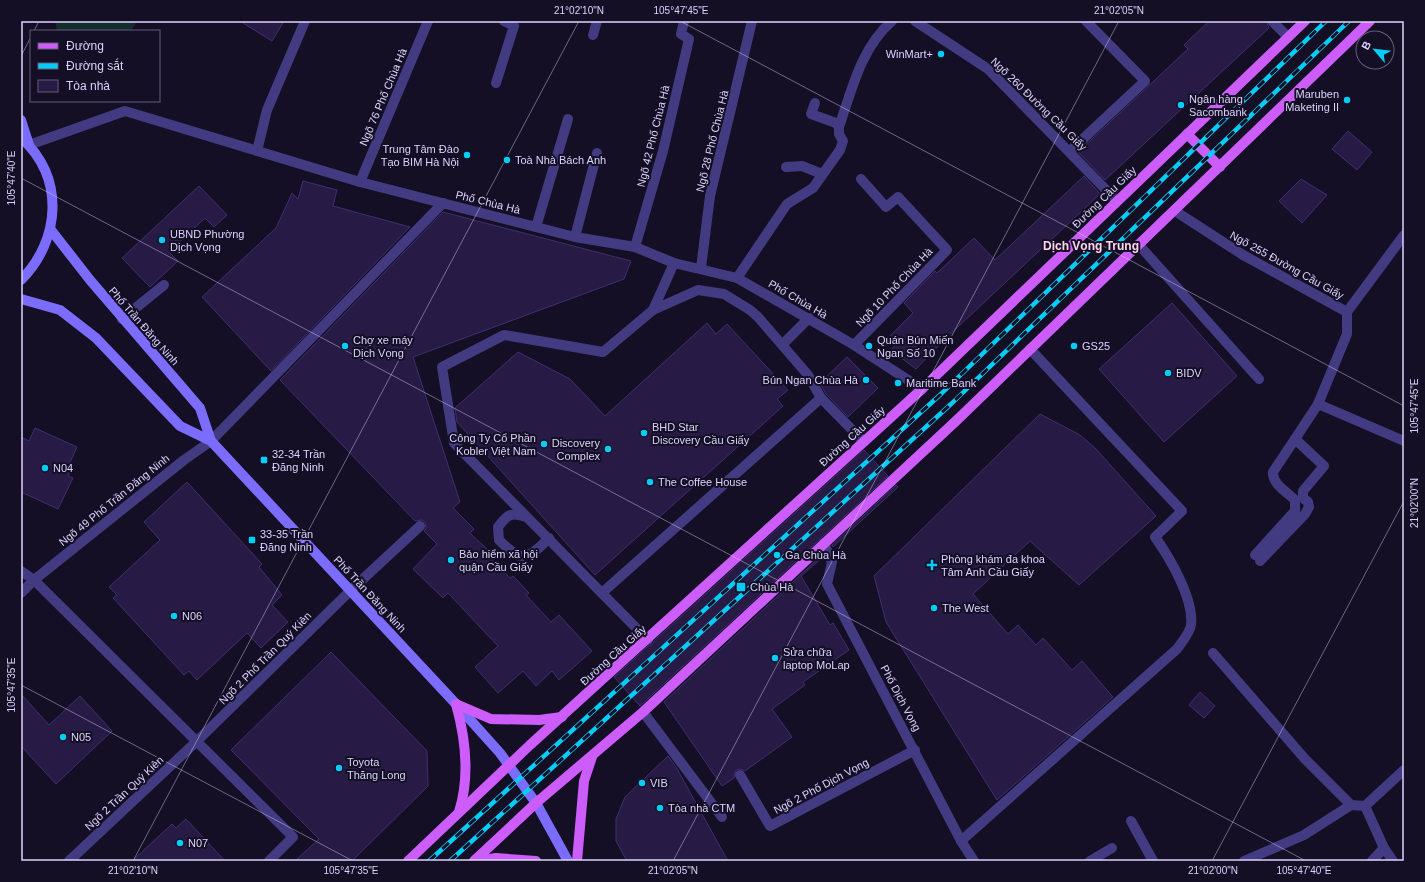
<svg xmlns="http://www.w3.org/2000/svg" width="1425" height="882" viewBox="0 0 1425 882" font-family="Helvetica,sans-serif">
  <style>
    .green { fill: #122d2e }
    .building { fill: #271b45; stroke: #402e70 }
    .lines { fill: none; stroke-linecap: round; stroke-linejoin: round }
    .lane { stroke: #433b82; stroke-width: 10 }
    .street { stroke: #433b82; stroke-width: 10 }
    .secondary { stroke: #7b6cfc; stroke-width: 10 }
    .primary { stroke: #cc5dfb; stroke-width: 10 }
    .rail-casing { stroke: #06cdf8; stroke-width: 4.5 }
    .rail { stroke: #140f24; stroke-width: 3; stroke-dasharray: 9; stroke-linecap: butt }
    .ticks { fill: none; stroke: #dbd3fe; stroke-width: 1; stroke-opacity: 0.45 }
    .poi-dot { fill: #06cdf8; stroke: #140f24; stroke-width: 1.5 }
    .labels { text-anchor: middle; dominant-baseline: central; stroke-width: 4; stroke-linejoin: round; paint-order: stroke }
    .poi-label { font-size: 11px; fill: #dbd3fe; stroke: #140f24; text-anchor: start }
    .street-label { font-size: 11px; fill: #dbd3fe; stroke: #140f24 }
    .neighbourhood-label { font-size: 12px; font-weight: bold; fill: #fed5ec; stroke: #140f24 }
    .neatline { fill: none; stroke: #dbd3fe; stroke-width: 1.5 }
    .ticks-label { font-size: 10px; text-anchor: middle; fill: #dbd3fe }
  </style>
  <rect width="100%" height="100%" fill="#140f24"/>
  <!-- green -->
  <path class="green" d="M55 21H137L131 31H57Z"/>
  <!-- building -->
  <g class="building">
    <path d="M240 21H284L272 41Z"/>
    <path d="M1209 21H1266L1269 28 1105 180 1078 152 1188 49 1184 45Z"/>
    <path d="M1348 131 1372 152 1357 170 1332 149Z"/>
    <path d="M1084 176 1100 194 945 339 916 369 891 350 898 342 890 336 913 313 904 303 935 271 937 273 974 238 995 260Z"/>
    <path d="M1301 179 1327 195 1302 223 1279 201Z"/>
    <path d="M303 181 337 190 333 206 410 227 271 371 202 297 276 228 292 193 298 199Z"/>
    <path d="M199 186 227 215 214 227 205 218 169 252 178 261 150 287 122 258Z"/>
    <path d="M443 212 631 261 624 279 413 357 460 502 453 508 474 529 470 533 489 551 487 553 510 578 513 576 529 593 526 595 551 622 559 615 592 651 559 680 552 671 536 686 523 671 498 693 475 667 498 646 448 593 443 598 413 569 437 544 424 531 426 528 425 522 422 520 415 521 280 380Z"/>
    <path d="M1172 303 1237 376 1164 442 1099 369Z"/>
    <path d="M707 323 716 334 727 324 788 390 777 399 783 406 595 575 457 422 455 408 518 352 570 379 605 416Z"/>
    <path d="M847 357 878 388 848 417 826 394 820 383Z"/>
    <path d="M1040 414 1080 435 1096 449 1156 516 1079 585 1030 541 973 594 1008 634 1018 625 1036 645 1043 638 1072 670 1082 661 1113 697 997 800 886 622 874 576Z"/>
    <path d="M35 428 77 447 68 467 72 468 68 476 73 478 58 509 21 492V437L29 441Z"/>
    <path d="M864 450 888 476 640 706 614 677 648 646 652 645 654 641Z"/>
    <path d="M187 482 262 564 259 567 282 595 272 605 288 622 261 648 247 633 197 680 189 671 184 675 113 598 117 595 109 587 160 540 144 522Z"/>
    <path d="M896 485 898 487 833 547 832 545Z"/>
    <path d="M822 555 823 557 801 576 830 625 833 623 849 650 803 682 805 685 772 709 792 737 745 771 740 769 736 770 734 775V778L722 786 664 702Z"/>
    <path d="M331 652 427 751 428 786 352 861H295L319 839 231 750Z"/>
    <path d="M1200 692 1215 706 1204 718 1189 705Z"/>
    <path d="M21 694 49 725 80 696 112 731 56 784 21 746Z"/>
    <path d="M668 756 676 767 728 861H627L616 841V819L625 797Z"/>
    <path d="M186 819 225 861H132L172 824 176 828Z"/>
  </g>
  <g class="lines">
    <!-- lane -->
    <g class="lane">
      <path d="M1272 21 1288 37"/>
      <path d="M593 35 597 21"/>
      <path d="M496 83 514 26 504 21"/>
      <path d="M815 103 811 114 836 123 839 127"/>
      <path d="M1070 151 1145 81 1086 21"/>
      <path d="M786 167 802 166 822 174"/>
      <path d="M360 182 428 21"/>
      <path d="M1175 211 1243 255 1347 312"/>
      <path d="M536 227 568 119"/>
      <path d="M575 237 597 153"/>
      <path d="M1139 245 1259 379"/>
      <path d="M635 247 663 151 689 39 681 34 684 21"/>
      <path d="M701 268 710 196 752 21"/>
      <path d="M737 278 787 204 813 188 840 150 843 141 839 134V127C852 89 861 48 892 21"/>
      <path d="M653 310 674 263"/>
      <path d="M1347 312 1404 235"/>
      <path d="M122 319 164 285"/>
      <path d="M783 344 809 318"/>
      <path d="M854 345 947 250 898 197 886 207 861 179"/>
      <path d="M1318 404 1404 441"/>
      <path d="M211 441 443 203"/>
      <path d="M526 517C510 512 508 514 498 527L499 540C521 562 527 561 549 538"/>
      <path d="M824 543 832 562 827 584 961 841 974 861"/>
      <path d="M1255 555 1295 511V500C1287 492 1272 484 1273 472L1295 439"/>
      <path d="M1260 561 1305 514 1309 507 1308 502 1303 498V491L1324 466 1295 439 1318 404 1347 334V312"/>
      <path d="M350 591 420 526"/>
      <path d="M603 592 821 398"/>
      <path d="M648 640 454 443 442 367 504 335 603 352 653 310 698 290 724 294 750 310 758 317 808 375 821 398 864 442"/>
      <path d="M1213 653 1305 759 1351 805"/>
      <path d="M643 712 722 817"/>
      <path d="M740 775 770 826 915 750"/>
      <path d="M1131 821 1153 861"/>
      <path d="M961 841 1177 649C1181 643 1190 633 1191 625 1194 599 1170 558 1155 537L1182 511 1030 349"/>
      <path d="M1384 848 1393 861"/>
      <path d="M1090 861 1112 848"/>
      <path d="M1244 861 1304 835 1351 805 1365 806"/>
      <path d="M1372 861 1384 848 1365 806 1404 770"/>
    </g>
    <!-- street -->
    <g class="street">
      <path d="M915 21 988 69 1117 201"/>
      <path d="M29 145 125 111 360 182 575 237 635 247 674 263 737 278 854 345 922 389"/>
      <path d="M257 151 267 110 305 21"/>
      <path d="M21 571 34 580 293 837 269 861"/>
      <path d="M21 593 34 580 184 460 211 441"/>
      <path d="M69 861 196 742 350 591"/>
    </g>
    <!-- secondary -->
    <g class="secondary">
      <path d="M21 120 29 145"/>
      <path d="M21 138C65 176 61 240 21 280"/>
      <path d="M51 230 90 280 200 408 211 441"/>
      <path d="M21 299 60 310 96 338 180 426 211 441 456 704 500 753 536 803 568 861"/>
    </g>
    <!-- primary -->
    <g class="primary">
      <path d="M1187 134 1220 167"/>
      <path d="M456 704C466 740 470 777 459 812"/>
      <path d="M456 704 491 719 539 720 562 717"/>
      <path d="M408 861 530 745 922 389 1305 21"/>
      <path d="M474 861 536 803 643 712 956 421 1370 21"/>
      <path d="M478 861 496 858 536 861"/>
      <path d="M577 861 584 781 592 757"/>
    </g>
    <!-- rail casing -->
    <g class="rail-casing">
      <g id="rail">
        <path d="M429 861 941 394 1326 21"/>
        <path d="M450 861 950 405 1349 21"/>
      </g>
    </g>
    <!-- rail -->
    <use href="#rail" class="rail"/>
  </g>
  <!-- ticks -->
  <path class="ticks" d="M680 21 1404 406M34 31 39 21M21 56 31 37M21 178 1306 861M21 685 353 861M133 861 579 21M673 861 1119 21M1212 861 1404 501"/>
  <!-- markers -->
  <g class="poi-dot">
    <circle cx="941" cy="54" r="4"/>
    <circle cx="1347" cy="100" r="4"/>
    <circle cx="1181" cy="105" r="4"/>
    <circle cx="467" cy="155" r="4"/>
    <circle cx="507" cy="160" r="4"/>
    <circle cx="162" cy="240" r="4"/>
    <circle cx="345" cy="346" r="4"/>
    <circle cx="869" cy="346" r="4"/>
    <circle cx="1074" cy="346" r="4"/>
    <circle cx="1168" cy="373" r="4"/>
    <circle cx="866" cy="380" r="4"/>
    <circle cx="898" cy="383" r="4"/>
    <circle cx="644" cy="433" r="4"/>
    <circle cx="544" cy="444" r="4"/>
    <circle cx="608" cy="449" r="4"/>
    <rect x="260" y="456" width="8" height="8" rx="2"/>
    <circle cx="45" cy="468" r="4"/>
    <circle cx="650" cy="482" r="4"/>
    <rect x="248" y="536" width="8" height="8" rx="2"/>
    <circle cx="777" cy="555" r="4"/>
    <circle cx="451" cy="560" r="4"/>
    <path d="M930 559h4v4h4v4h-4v4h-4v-4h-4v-4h4z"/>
    <rect x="736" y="582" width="10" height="10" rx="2"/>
    <circle cx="934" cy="608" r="4"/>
    <circle cx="174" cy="616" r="4"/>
    <circle cx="775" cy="658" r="4"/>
    <circle cx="63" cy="737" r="4"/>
    <circle cx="339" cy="768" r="4"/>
    <circle cx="642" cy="783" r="4"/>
    <circle cx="660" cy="808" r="4"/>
    <circle cx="180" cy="843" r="4"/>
  </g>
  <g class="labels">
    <!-- poi labels -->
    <g class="poi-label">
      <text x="933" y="54" text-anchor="end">WinMart+</text>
      <text x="1339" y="94" text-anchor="end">Maruben<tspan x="1339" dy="13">Maketing II</tspan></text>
      <text x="1189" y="99">Ngân hàng<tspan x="1189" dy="13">Sacombank</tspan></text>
      <text x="459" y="149" text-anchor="end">Trung Tâm Đào<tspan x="459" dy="13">Tạo BIM Hà Nội</tspan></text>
      <text x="515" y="160">Toà Nhà Bách Anh</text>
      <text x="170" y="234">UBND Phường<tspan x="170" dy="13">Dịch Vọng</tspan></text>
      <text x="353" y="340">Chợ xe máy<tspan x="353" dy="13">Dịch Vọng</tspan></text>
      <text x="877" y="340">Quán Bún Miến<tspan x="877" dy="13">Ngan Số 10</tspan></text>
      <text x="1082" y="346">GS25</text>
      <text x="1176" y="373">BIDV</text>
      <text x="858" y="380" text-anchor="end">Bún Ngan Chùa Hà</text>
      <text x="906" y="383">Maritime Bank</text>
      <text x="652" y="427">BHD Star<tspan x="652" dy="13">Discovery Cầu Giấy</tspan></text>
      <text x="536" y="438" text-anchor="end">Công Ty Cổ Phần<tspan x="536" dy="13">Kobler Việt Nam</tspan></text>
      <text x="600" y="443" text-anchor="end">Discovery<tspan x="600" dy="13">Complex</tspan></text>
      <text x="272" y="454">32-34 Trần<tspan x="272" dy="13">Đăng Ninh</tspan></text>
      <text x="53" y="468">N04</text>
      <text x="658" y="482">The Coffee House</text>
      <text x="260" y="534">33-35 Trần<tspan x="260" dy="13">Đăng Ninh</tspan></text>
      <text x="459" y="554">Bảo hiểm xã hội<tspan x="459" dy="13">quận Cầu Giấy</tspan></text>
      <text x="785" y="555">Ga Chùa Hà</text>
      <text x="941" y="559">Phòng khám đa khoa<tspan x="941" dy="13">Tâm Anh Cầu Giấy</tspan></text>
      <text x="750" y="587">Chùa Hà</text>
      <text x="942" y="608">The West</text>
      <text x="182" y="616">N06</text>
      <text x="783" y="652">Sửa chữa<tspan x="783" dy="13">laptop MoLap</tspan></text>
      <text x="71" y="737">N05</text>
      <text x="347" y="762">Toyota<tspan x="347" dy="13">Thăng Long</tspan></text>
      <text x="650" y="783">VIB</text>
      <text x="668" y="808">Tòa nhà CTM</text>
      <text x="188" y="843">N07</text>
    </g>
    <!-- street labels -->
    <g class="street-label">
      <text transform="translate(383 97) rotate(-67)">Ngõ 76 Phố Chùa Hà</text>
      <text transform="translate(1039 104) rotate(44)">Ngõ 260 Đường Cầu Giấy</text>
      <text transform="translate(653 136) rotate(-76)">Ngõ 42 Phố Chùa Hà</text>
      <text transform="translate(712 141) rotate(-76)">Ngõ 28 Phố Chùa Hà</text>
      <text transform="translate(1104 197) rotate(-44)">Đường Cầu Giấy</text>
      <text transform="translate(488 202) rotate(14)">Phố Chùa Hà</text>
      <text transform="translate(1287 265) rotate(29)">Ngõ 255 Đường Cầu Giấy</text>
      <text transform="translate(894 287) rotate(-46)">Ngõ 10 Phố Chùa Hà</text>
      <text transform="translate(798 299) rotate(30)">Phố Chùa Hà</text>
      <text transform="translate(144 326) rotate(49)">Phố Trần Đăng Ninh</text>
      <text transform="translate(852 436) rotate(-42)">Đường Cầu Giấy</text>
      <text transform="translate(114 500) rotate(-39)">Ngõ 49 Phố Trần Đăng Ninh</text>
      <text transform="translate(370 594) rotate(47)">Phố Trần Đăng Ninh</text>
      <text transform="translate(613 655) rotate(-42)">Đường Cầu Giấy</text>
      <text transform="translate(265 658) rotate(-45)">Ngõ 2 Phố Trần Quý Kiên</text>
      <text transform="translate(901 698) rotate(62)">Phố Dịch Vọng</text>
      <text transform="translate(821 786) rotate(-28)">Ngõ 2 Phố Dịch Vọng</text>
      <text transform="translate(124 793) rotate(-43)">Ngõ 2 Trần Quý Kiên</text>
    </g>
    <!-- neighbourhood labels -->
    <g class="neighbourhood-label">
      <text x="1091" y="246">Dịch Vọng Trung</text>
    </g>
  </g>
  <!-- border -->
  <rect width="1425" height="882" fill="none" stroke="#140f24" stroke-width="44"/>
  <!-- legend -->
  <rect x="30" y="30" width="130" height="72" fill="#140f24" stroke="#645d7b"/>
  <rect x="38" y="43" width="20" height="6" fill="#cc5dfb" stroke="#645d7b"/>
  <text x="66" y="50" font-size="12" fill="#dbd3fe">Đường</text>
  <rect x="38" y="63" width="20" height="6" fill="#06cdf8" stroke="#645d7b"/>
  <text x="66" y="70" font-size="12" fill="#dbd3fe">Đường sắt</text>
  <rect x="38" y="80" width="20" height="12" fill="#271b45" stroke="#645d7b"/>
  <text x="66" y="90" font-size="12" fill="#dbd3fe">Tòa nhà</text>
  <!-- north arrow -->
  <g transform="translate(1375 50) rotate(298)"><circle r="19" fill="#140f24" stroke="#645d7b"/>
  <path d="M0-3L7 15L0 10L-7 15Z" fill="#06cdf8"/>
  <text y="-6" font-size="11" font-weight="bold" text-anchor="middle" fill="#dbd3fe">B</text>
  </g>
  <rect x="22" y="22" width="1381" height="838" class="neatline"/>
  <g class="ticks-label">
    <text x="579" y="14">21°02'10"N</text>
    <text x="681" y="14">105°47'45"E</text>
    <text x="1119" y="14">21°02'05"N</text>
    <text transform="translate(11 178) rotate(-90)" y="4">105°47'40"E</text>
    <text transform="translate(1414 406) rotate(-90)" y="4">105°47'45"E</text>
    <text transform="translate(1414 503) rotate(-90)" y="4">21°02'00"N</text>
    <text transform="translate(11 685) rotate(-90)" y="4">105°47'35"E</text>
    <text x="133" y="874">21°02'10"N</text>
    <text x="351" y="874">105°47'35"E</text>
    <text x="673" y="874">21°02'05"N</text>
    <text x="1213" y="874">21°02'00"N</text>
    <text x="1304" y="874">105°47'40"E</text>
  </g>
</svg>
